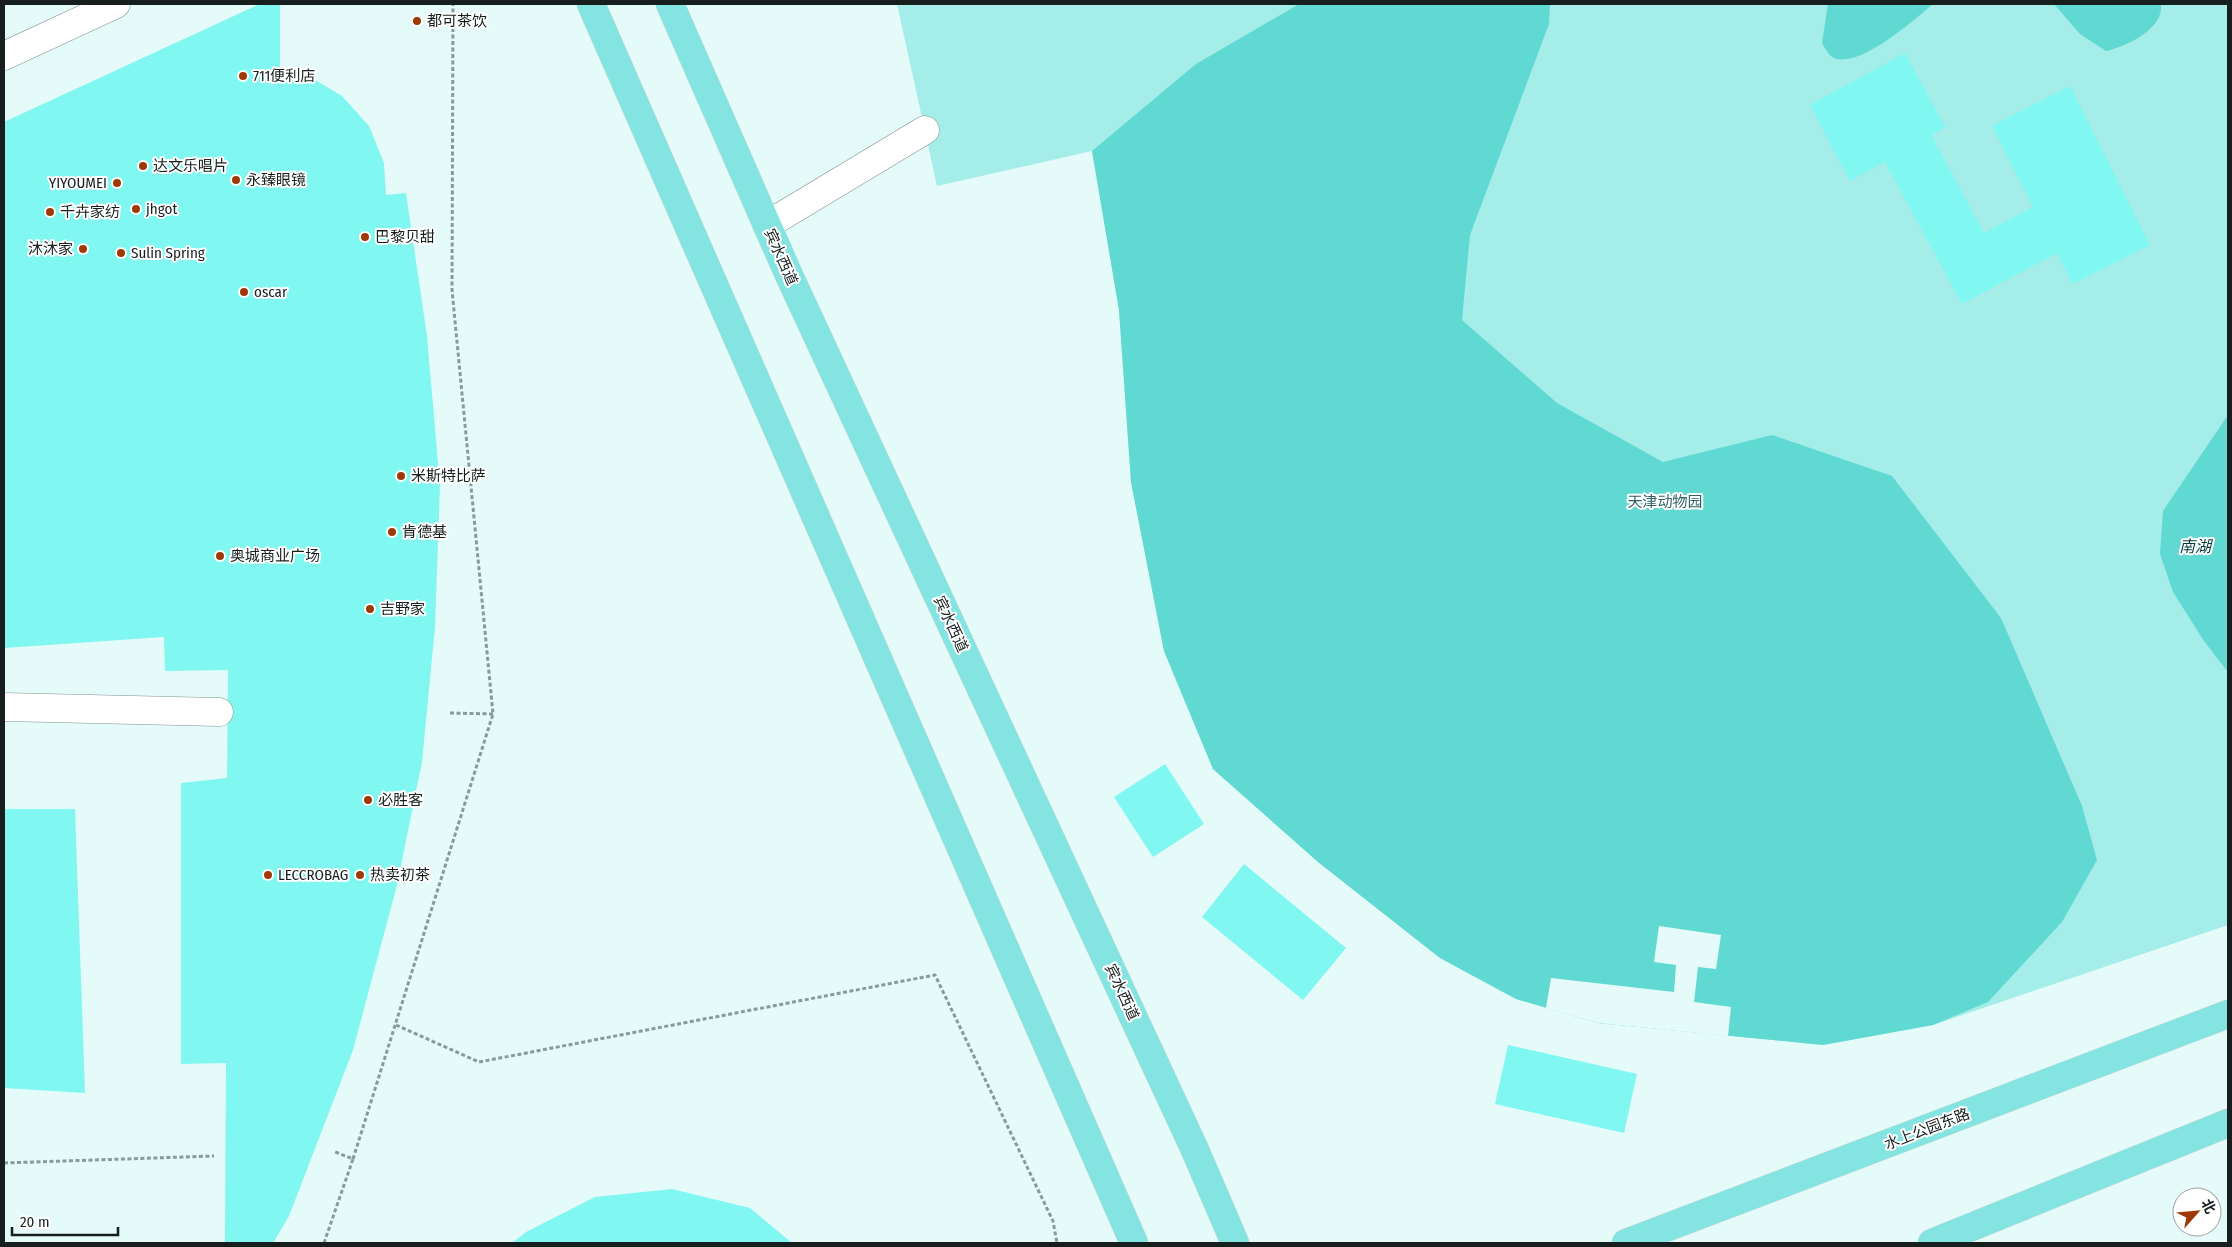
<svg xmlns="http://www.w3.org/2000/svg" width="2232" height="1247" viewBox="0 0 2232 1247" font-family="'Fira Sans Condensed','Noto Sans SC',sans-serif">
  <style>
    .green { fill: #a4ede9 }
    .water { fill: #60d9d3 }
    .pier { fill: #e5fbf9 }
    .building { fill: #80f7f1 }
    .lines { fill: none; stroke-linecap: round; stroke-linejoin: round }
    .minor-casing { stroke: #7f9392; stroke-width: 29 }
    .major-casing { stroke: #dadbdb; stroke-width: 29 }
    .path { stroke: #8a9a99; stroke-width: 3; stroke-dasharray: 4 2.5; stroke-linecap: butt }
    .minor { stroke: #fff; stroke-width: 28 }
    .major { stroke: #84e4e1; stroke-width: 28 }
    .poi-dot { fill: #9e3906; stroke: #fff; stroke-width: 2 }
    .labels { text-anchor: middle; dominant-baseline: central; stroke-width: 4; stroke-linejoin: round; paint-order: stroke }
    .poi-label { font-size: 15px; fill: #171f1e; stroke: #fff; text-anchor: start }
    .street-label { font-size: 15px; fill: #171f1e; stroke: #fff }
    .park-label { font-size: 15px; fill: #2f6260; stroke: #fff }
    .water-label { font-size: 16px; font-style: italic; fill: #003b3a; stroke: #fff }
  </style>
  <rect width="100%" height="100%" fill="#e5fbf9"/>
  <!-- green -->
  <path class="green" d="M897 4H2228V925L1933 1025 1823 1045 1598 1023 1516 999 1440 958 1318 862 1213 769 1164 651 1131 482 1119 310 1092 151 937 186Z"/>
  <!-- water -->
  <g class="water">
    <path d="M1299 4H1550L1549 24 1470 235 1462 320 1557 403 1663 462 1772 435 1892 476 2001 618 2082 806 2097 860 2062 922 1988 1002 1933 1025 1823 1045 1598 1023 1516 999 1440 958 1318 862 1213 769 1164 651 1131 482 1119 310 1092 151 1196 64Z"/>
    <path d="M1828 4H1933C1914 20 1859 69 1834 58 1828 55 1825 48 1822 43Z"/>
    <path d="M2054 4H2161C2164 29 2127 46 2106 51L2080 34Z"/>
    <path d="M2228 415V672L2204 641 2173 592 2160 554 2163 511Z"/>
  </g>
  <!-- pier -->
  <path class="pier" d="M1659 926 1721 935 1716 969 1698 967 1694 1002 1731 1007 1728 1036 1598 1023 1546 1008 1551 978 1674 992 1676 965 1654 962Z"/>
  <!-- building -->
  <g class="building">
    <path d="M260 4H280V69L312 78 342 96 369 126 384 163 386 195 406 193 427 336 440 486 435 627 422 762 397 885 353 1050 289 1216 273 1243H225L226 1063 181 1064V783L227 778 228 670 165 671 164 637 4 648V122Z"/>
    <path d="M1905 53 1945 127 1931 135 1984 233 2033 207 1992 126 2070 86 2150 245 2073 284 2057 253 1962 304 1885 162 1850 181 1810 105Z"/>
    <path d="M1165 764 1204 824 1153 857 1114 797Z"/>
    <path d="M4 809H75L85 1093 4 1088Z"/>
    <path d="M1244 864 1346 948 1303 1000 1202 917Z"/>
    <path d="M1508 1045 1637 1074 1624 1133 1495 1104Z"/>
    <path d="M672 1189 750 1208 792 1243H512L526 1232 595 1197Z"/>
  </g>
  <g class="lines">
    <!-- minor casing -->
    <g class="minor-casing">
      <g id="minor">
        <path d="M4 56 116 4"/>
        <path d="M767 225 925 130"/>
        <path d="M4 707 219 712"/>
      </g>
    </g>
    <!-- major casing -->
    <g class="major-casing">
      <g id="major">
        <path d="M591 4 1134 1243"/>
        <path d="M670 4 788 273 1195 1150 1235 1243"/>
        <path d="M1626 1243 2228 1014"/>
        <path d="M1932 1243 2228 1123"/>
      </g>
    </g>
    <!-- path -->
    <g class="path">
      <path d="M450 713 493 714"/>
      <path d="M396 1025 479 1062 935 975 1053 1221 1057 1243"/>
      <path d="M353 1159 493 714 452 290 453 4"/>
      <path d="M4 1163 214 1156"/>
      <path d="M324 1243 353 1159 333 1151"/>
    </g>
    <!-- minor -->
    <use href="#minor" class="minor"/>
    <!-- major -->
    <use href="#major" class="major"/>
  </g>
  <!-- markers -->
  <g class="poi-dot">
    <circle cx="417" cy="21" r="5"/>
    <circle cx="243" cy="76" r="5"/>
    <circle cx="143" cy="166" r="5"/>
    <circle cx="236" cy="180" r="5"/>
    <circle cx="117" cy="183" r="5"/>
    <circle cx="136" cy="209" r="5"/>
    <circle cx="50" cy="212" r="5"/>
    <circle cx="365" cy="237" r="5"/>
    <circle cx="83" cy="249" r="5"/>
    <circle cx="121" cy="253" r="5"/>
    <circle cx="244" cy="292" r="5"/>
    <circle cx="401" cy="476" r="5"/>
    <circle cx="392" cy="532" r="5"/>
    <circle cx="220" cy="556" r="5"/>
    <circle cx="370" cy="609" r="5"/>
    <circle cx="368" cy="800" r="5"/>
    <circle cx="268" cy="875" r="5"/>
    <circle cx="360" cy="875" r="5"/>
  </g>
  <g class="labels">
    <!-- poi labels -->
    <g class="poi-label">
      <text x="427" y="21">都可茶饮</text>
      <text x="253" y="76">711便利店</text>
      <text x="153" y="166">达文乐唱片</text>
      <text x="246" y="180">永臻眼镜</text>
      <text x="107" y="183" text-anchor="end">YIYOUMEI</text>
      <text x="146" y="209">jhgot</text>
      <text x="60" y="212">千卉家纺</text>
      <text x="375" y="237">巴黎贝甜</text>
      <text x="73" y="249" text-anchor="end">沐沐家</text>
      <text x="131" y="253">Sulin Spring</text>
      <text x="254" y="292">oscar</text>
      <text x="411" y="476">米斯特比萨</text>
      <text x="402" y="532">肯德基</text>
      <text x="230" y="556">奥城商业广场</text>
      <text x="380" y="609">吉野家</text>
      <text x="378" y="800">必胜客</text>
      <text x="278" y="875">LECCROBAG</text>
      <text x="370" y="875">热卖初茶</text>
    </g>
    <!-- street labels -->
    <g class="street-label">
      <text transform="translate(781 257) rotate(66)">宾水西道</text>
      <text transform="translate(951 624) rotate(65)">宾水西道</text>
      <text transform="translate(1122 992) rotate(65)">宾水西道</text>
      <text transform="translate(1927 1129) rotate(-21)">水上公园东路</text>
    </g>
    <!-- park labels -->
    <g class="park-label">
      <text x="1665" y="502">天津动物园</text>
    </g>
    <!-- water labels -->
    <g class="water-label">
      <text x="2195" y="546">南湖</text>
    </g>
  </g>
  <!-- border -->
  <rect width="2232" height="1247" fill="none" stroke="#171f1e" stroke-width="10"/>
  <!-- north arrow -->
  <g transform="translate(2197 1212) rotate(63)"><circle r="24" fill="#ffffff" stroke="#a2a5a5"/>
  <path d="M0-4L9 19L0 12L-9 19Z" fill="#9e3906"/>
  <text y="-8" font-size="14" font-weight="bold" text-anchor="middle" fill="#171f1e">北</text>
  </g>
  <!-- scale -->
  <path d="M12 1227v8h106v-8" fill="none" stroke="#171f1e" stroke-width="2.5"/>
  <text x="20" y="1227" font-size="15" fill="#171f1e" stroke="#ffffff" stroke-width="4" paint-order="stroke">20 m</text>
</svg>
